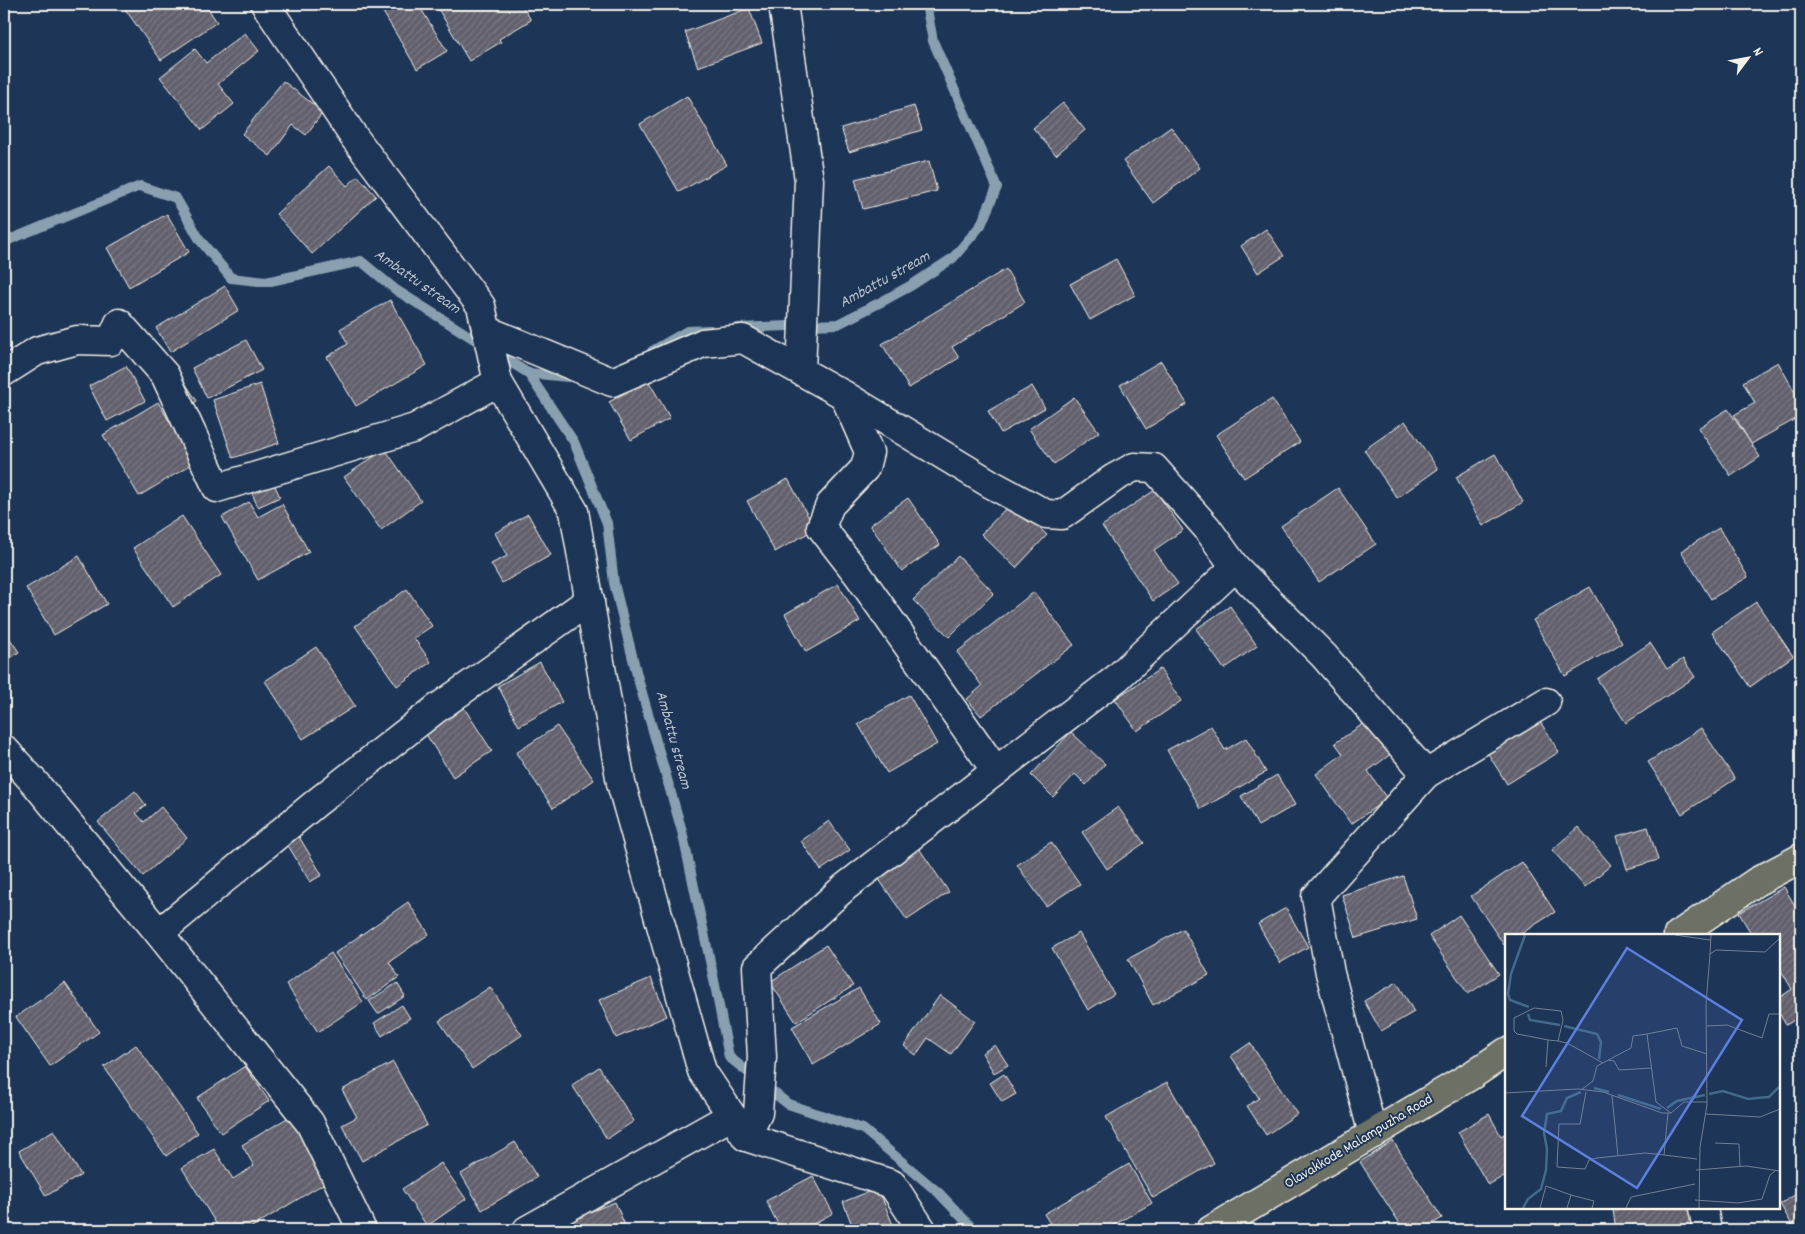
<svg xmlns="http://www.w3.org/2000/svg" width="1805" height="1234" viewBox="0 0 1805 1234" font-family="Dekko,sans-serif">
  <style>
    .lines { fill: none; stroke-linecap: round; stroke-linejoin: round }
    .stream { stroke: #89a0b0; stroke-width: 10 }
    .building { fill: url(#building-hatch); stroke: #f4f1e8 }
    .minor-casing { stroke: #f4f1e8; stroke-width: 31 }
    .major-casing { stroke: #f4f1e8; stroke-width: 31 }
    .minor { stroke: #1d3557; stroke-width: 28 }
    .major { stroke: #6c7065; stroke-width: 28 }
    .labels { text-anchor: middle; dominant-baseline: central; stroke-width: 4; stroke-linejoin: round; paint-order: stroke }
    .street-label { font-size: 15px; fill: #f4f1e8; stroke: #1d3557 }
    .water-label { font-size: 16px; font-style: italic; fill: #b6c2c7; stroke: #1d3557 }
    .inset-river { fill: none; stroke: #426a8a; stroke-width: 2.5 }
    .inset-road { fill: none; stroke: #738091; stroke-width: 1 }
    .view { fill: #5e7fdd; fill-opacity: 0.15; stroke: #5e7fdd; stroke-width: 2.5 }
    .inset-edge { fill: none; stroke: #f4f1e8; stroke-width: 2.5 }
  </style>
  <defs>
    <pattern id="building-hatch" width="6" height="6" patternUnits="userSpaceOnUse" patternTransform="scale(1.25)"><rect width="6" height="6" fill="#62606d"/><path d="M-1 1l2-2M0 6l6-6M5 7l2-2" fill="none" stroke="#797782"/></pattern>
  </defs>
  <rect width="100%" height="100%" fill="#1d3557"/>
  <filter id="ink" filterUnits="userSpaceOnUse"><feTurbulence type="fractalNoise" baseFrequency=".02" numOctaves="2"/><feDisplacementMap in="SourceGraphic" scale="10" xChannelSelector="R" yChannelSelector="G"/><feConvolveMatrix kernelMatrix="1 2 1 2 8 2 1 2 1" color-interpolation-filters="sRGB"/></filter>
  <g filter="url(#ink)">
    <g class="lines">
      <!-- stream -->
      <g class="stream">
        <path d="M4 242 140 186 176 198 200 240 231 278 266 282 361 261 396 290 528 373 574 442 607 523 614 583 638 679 682 831 713 975 729 1057 788 1104 863 1129 939 1193 974 1230"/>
        <path d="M737 328 838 324 881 302 912 285 953 258 981 225 997 187 933 41 926 4"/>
        <path d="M652 351 687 331 710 330"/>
        <path d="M528 373 568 377 574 375"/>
      </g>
    </g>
    <!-- building -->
    <g class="building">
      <path d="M134 4H205L217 22 161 60 125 9Z"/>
      <path d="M397 4H418L447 51 417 69 383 12Z"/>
      <path d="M442 4H478L480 7 486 4H521L531 20 499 39 501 42 469 61 437 7Z"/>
      <path d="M749 8 762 43 698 67 685 32Z"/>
      <path d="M245 33 259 51 218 84 234 104 202 130 160 77 195 49 206 63Z"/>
      <path d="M283 81 323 112 306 135 293 125 270 156 242 134Z"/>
      <path d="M687 96 727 165 679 192 640 124Z"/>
      <path d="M1063 103 1085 130 1056 155 1033 128Z"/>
      <path d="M914 106 922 130 849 152 841 128Z"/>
      <path d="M1171 127 1200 168 1153 203 1123 161Z"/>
      <path d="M929 161 937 191 863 209 855 179Z"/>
      <path d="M329 166 347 186 358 176 376 196 312 254 276 214Z"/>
      <path d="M167 214 189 252 129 287 107 248Z"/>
      <path d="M1266 229 1284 256 1258 273 1241 246Z"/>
      <path d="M1116 259 1135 295 1090 320 1070 284Z"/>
      <path d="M1006 269 1025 302 952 347 959 358 909 388 882 344Z"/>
      <path d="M225 286 239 310 170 352 156 328Z"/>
      <path d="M390 300 427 365 356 406 327 357 348 344 340 329Z"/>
      <path d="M246 340 262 370 207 398 192 368Z"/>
      <path d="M1161 361 1187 404 1146 429 1120 385Z"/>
      <path d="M1778 362 1801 403V416L1751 444 1734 415 1755 403 1743 382Z"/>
      <path d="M126 366 145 401 107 421 89 386Z"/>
      <path d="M180 375 197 401 187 407Z"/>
      <path d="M648 380 670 418 631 440 609 402Z"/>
      <path d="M260 384 279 443 233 458 213 400Z"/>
      <path d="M1032 386 1045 408 1001 433 988 411Z"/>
      <path d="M1074 397 1099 432 1054 464 1029 429Z"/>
      <path d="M1272 399 1300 442 1244 478 1216 435Z"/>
      <path d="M158 402 194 463 139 496 103 435Z"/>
      <path d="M1728 409 1760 457 1731 476 1698 428Z"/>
      <path d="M1405 421 1438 469 1397 498 1364 450Z"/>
      <path d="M385 449 421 501 381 530 344 477Z"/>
      <path d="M1495 454 1523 502 1483 526 1456 477Z"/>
      <path d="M271 477 280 497 258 507 249 487Z"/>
      <path d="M788 479 815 529 775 552 747 501Z"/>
      <path d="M1338 488 1376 544 1319 582 1281 526Z"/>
      <path d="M1155 490 1183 530 1154 550 1178 584 1153 601 1102 526Z"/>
      <path d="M908 498 940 545 902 571 870 525Z"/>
      <path d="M249 502 258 517 282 504 309 552 258 580 222 517Z"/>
      <path d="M1012 502 1047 535 1016 568 981 534Z"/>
      <path d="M528 514 551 555 502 583 491 564 507 556 495 533Z"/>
      <path d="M182 516 221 575 173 607 133 548Z"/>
      <path d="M1719 528 1748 577 1711 599 1681 551Z"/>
      <path d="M79 556 107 604 54 635 26 588Z"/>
      <path d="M958 556 994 593 949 637 913 600Z"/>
      <path d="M838 584 860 621 806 652 785 614Z"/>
      <path d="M1590 587 1622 643 1565 676 1533 620Z"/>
      <path d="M407 589 432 626 414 638 431 662 397 686 355 626Z"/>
      <path d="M1034 592 1074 645 981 716 967 699 982 686 957 652Z"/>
      <path d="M1756 602 1793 656 1750 687 1712 632Z"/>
      <path d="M1230 606 1257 646 1224 669 1196 629Z"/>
      <path d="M4 630 19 652 4 663Z"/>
      <path d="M1650 643 1667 669 1683 659 1695 677 1626 723 1597 679Z"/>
      <path d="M316 647 355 706 303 739 265 681Z"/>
      <path d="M540 662 562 702 519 726 498 686Z"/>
      <path d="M1160 669 1181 701 1137 731 1115 699Z"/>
      <path d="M909 695 937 744 887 773 858 724Z"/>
      <path d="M459 700 492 751 453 777 420 725Z"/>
      <path d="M1369 720 1392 753 1368 771 1387 799 1351 824 1316 774 1343 754 1335 743Z"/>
      <path d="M1539 720 1559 752 1507 784 1487 752Z"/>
      <path d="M557 726 594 780 553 808 516 753Z"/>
      <path d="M1211 726 1225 750 1246 738 1266 772 1201 809 1167 750Z"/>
      <path d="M1701 728 1735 779 1682 814 1648 762Z"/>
      <path d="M1071 732 1105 764 1086 785 1075 774 1053 797 1031 775Z"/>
      <path d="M1277 775 1295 805 1258 826 1241 796Z"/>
      <path d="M135 791 146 805 136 813 144 822 161 807 187 838 143 876 98 822Z"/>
      <path d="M1118 807 1144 843 1107 869 1082 832Z"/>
      <path d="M829 821 850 850 821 870 801 841Z"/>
      <path d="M1578 827 1611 865 1585 887 1552 850Z"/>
      <path d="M1648 827 1658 860 1627 869 1617 836Z"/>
      <path d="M298 835 322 875 310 882 286 842Z"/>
      <path d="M1051 842 1080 884 1046 906 1017 865Z"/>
      <path d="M918 847 949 892 907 920 876 875Z"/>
      <path d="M1522 862 1555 912 1519 935H1506V943L1504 945 1471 896Z"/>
      <path d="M1403 876 1417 919 1356 938 1342 895Z"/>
      <path d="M1784 887 1801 916V1016L1786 1025 1779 1013V998L1792 989 1779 967V935H1752L1739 913Z"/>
      <path d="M1801 897V911L1795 901Z"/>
      <path d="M408 902 429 934 389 962 399 977 367 1000 335 953Z"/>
      <path d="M1286 908 1308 947 1280 963 1258 924Z"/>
      <path d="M1459 915 1499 974 1468 994 1429 936Z"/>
      <path d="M1183 929 1209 975 1153 1005 1128 959Z"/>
      <path d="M1079 933 1114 994 1088 1010 1052 948Z"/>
      <path d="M826 945 853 986 796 1022 770 982Z"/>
      <path d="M331 953 363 1002 318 1032 286 984Z"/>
      <path d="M651 978 667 1016 616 1038 599 1000Z"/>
      <path d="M1397 982 1414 1012 1381 1031 1364 1001Z"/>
      <path d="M65 983 99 1032 50 1066 16 1017Z"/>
      <path d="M397 983 405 996 378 1014 369 1001Z"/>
      <path d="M490 987 522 1035 472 1069 439 1021Z"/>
      <path d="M859 988 881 1024 813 1065 792 1027Z"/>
      <path d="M940 995 975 1021 951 1054 928 1038 916 1055 904 1046Z"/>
      <path d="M402 1005 410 1018 382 1036 374 1023Z"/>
      <path d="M1250 1043 1297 1114 1266 1135 1247 1106 1259 1098 1231 1056Z"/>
      <path d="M136 1045 198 1133 166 1156 104 1067Z"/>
      <path d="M995 1045 1008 1065 994 1073 982 1053Z"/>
      <path d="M393 1062 427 1125 362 1161 342 1125 357 1117 342 1090Z"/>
      <path d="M245 1066 269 1101 221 1133 197 1098Z"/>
      <path d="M599 1067 634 1121 607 1139 572 1085Z"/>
      <path d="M1004 1074 1016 1094 1002 1102 990 1083Z"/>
      <path d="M1167 1082 1214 1163 1153 1198 1106 1117Z"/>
      <path d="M1489 1114 1501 1136 1506 1133V1175L1488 1185 1458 1132Z"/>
      <path d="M289 1117 328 1181 247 1230H220L182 1168 214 1149 233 1179 254 1166 242 1145Z"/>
      <path d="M54 1130 81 1175 46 1196 19 1151Z"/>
      <path d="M1393 1141 1442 1218 1423 1230H1404L1360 1162Z"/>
      <path d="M515 1142 537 1177 482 1210 461 1174Z"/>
      <path d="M441 1163 466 1199 427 1226 402 1189Z"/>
      <path d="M1129 1164 1152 1203 1105 1230H1054L1044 1214Z"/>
      <path d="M813 1176 833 1213 802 1230H781L766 1201Z"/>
      <path d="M878 1188 893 1225 879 1230H854L843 1202Z"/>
      <path d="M1801 1191V1230H1795L1780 1204Z"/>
      <path d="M615 1202 627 1230H559L557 1225Z"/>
      <path d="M1621 1208H1689L1694 1230H1616L1613 1210Z"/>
    </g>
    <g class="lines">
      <!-- minor casing -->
      <g class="minor-casing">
        <g id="minor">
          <path d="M265 4 354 137 481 306 498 382 574 511 621 783 702 1071 746 1137 892 1184 922 1230"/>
          <path d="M783 4 809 180 801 371"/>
          <path d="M486 330 612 382 703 343 743 339 844 395 991 484 1046 514 1062 515 1114 478 1134 467 1154 468 1207 528 1235 567"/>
          <path d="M4 372 37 351 77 340 111 341 119 323 165 375 217 488 415 428 498 382"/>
          <path d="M844 395 869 452 865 468 830 505 821 527 859 576 996 771"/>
          <path d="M4 749 35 783 159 933 310 1123 362 1230"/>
          <path d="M1426 774 1546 702"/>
          <path d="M159 933 316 803 436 709 590 600"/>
          <path d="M746 1137 758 1113 762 1057 757 967 845 887 1117 678 1235 567 1324 656 1426 774 1316 897 1330 973 1373 1134"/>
          <path d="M1703 1208 1707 1230"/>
          <path d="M527 1230 731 1116"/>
        </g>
      </g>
      <!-- major casing -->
      <g class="major-casing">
        <g id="major">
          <path d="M1678 935 1756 882 1801 858"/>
          <path d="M1211 1230 1472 1075 1506 1052"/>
        </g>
      </g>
      <!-- minor -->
      <use href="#minor" class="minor"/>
      <!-- major -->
      <use href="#major" class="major"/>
    </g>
  </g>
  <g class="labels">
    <!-- street labels -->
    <g class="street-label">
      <text transform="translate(1359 1142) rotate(-31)">Olavakkode Malampuzha Road</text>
    </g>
    <!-- water labels -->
    <g class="water-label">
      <text transform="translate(885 280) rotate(-29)">Ambattu stream</text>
      <text transform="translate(417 282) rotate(35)">Ambattu stream</text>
      <text transform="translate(673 740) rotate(75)">Ambattu stream</text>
    </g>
  </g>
  <!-- overview -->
  <g transform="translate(1505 934)">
    <rect width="275" height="275" fill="#1d3557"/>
    <path class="inset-river" d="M20 1 6 40 3 60 5 66 24 73M23 80 25 86 55 91M59 92 92 100 96 108 94 125M89 154 104 158M204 160 218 157 243 165 252 164 264 163 275 152M113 161 156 175M162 174 172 167 200 161M18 274 23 265 36 255 41 236 42 215 39 199 42 180 56 177 62 164 76 158"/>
    <path class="inset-road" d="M170 1 205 6M205 20 206 1M202 92 222 91 257 104 264 80H275M53 107 58 86 56 77 29 74 9 84V97L12 100 23 102 43 106 53 107 62 109 98 129M103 126 109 127 114 136 147 134M41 133 43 106M76 156 88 147 92 132 126 114 128 102 142 100M81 158 75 190H54L52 233 80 235 84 226 92 224 140 219 159 221 163 179M0 159 73 155 98 158 157 179H166L179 168H202M107 162 113 222M166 179 151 168 142 100 172 94 177 112 202 120M201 180 255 183 275 175M210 209 234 210 235 233M159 221 192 225M191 236 241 232 275 237M190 266 233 269 257 265 265 241 270 237M35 274 41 252 66 261M62 274 66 261 89 267 87 274M121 274 126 263 190 250M194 274 195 213 202 171 201 70 205 20 211 16 260 18 275 4"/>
    <path class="view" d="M122 14 237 86 132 254 17 182Z"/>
    <rect width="275" height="275" class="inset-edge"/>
  </g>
  <!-- margin -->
  <rect width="1805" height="1234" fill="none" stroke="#1d3557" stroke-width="20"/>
  <rect x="10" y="10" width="1785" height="1214" fill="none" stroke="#f4f1e8" stroke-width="2" filter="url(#ink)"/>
  <!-- north arrow -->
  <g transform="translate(1748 58) rotate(58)" stroke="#1d3557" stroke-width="4" paint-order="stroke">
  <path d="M0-4L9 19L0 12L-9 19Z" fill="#f4f1e8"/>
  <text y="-8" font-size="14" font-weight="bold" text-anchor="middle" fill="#f4f1e8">N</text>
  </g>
</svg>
